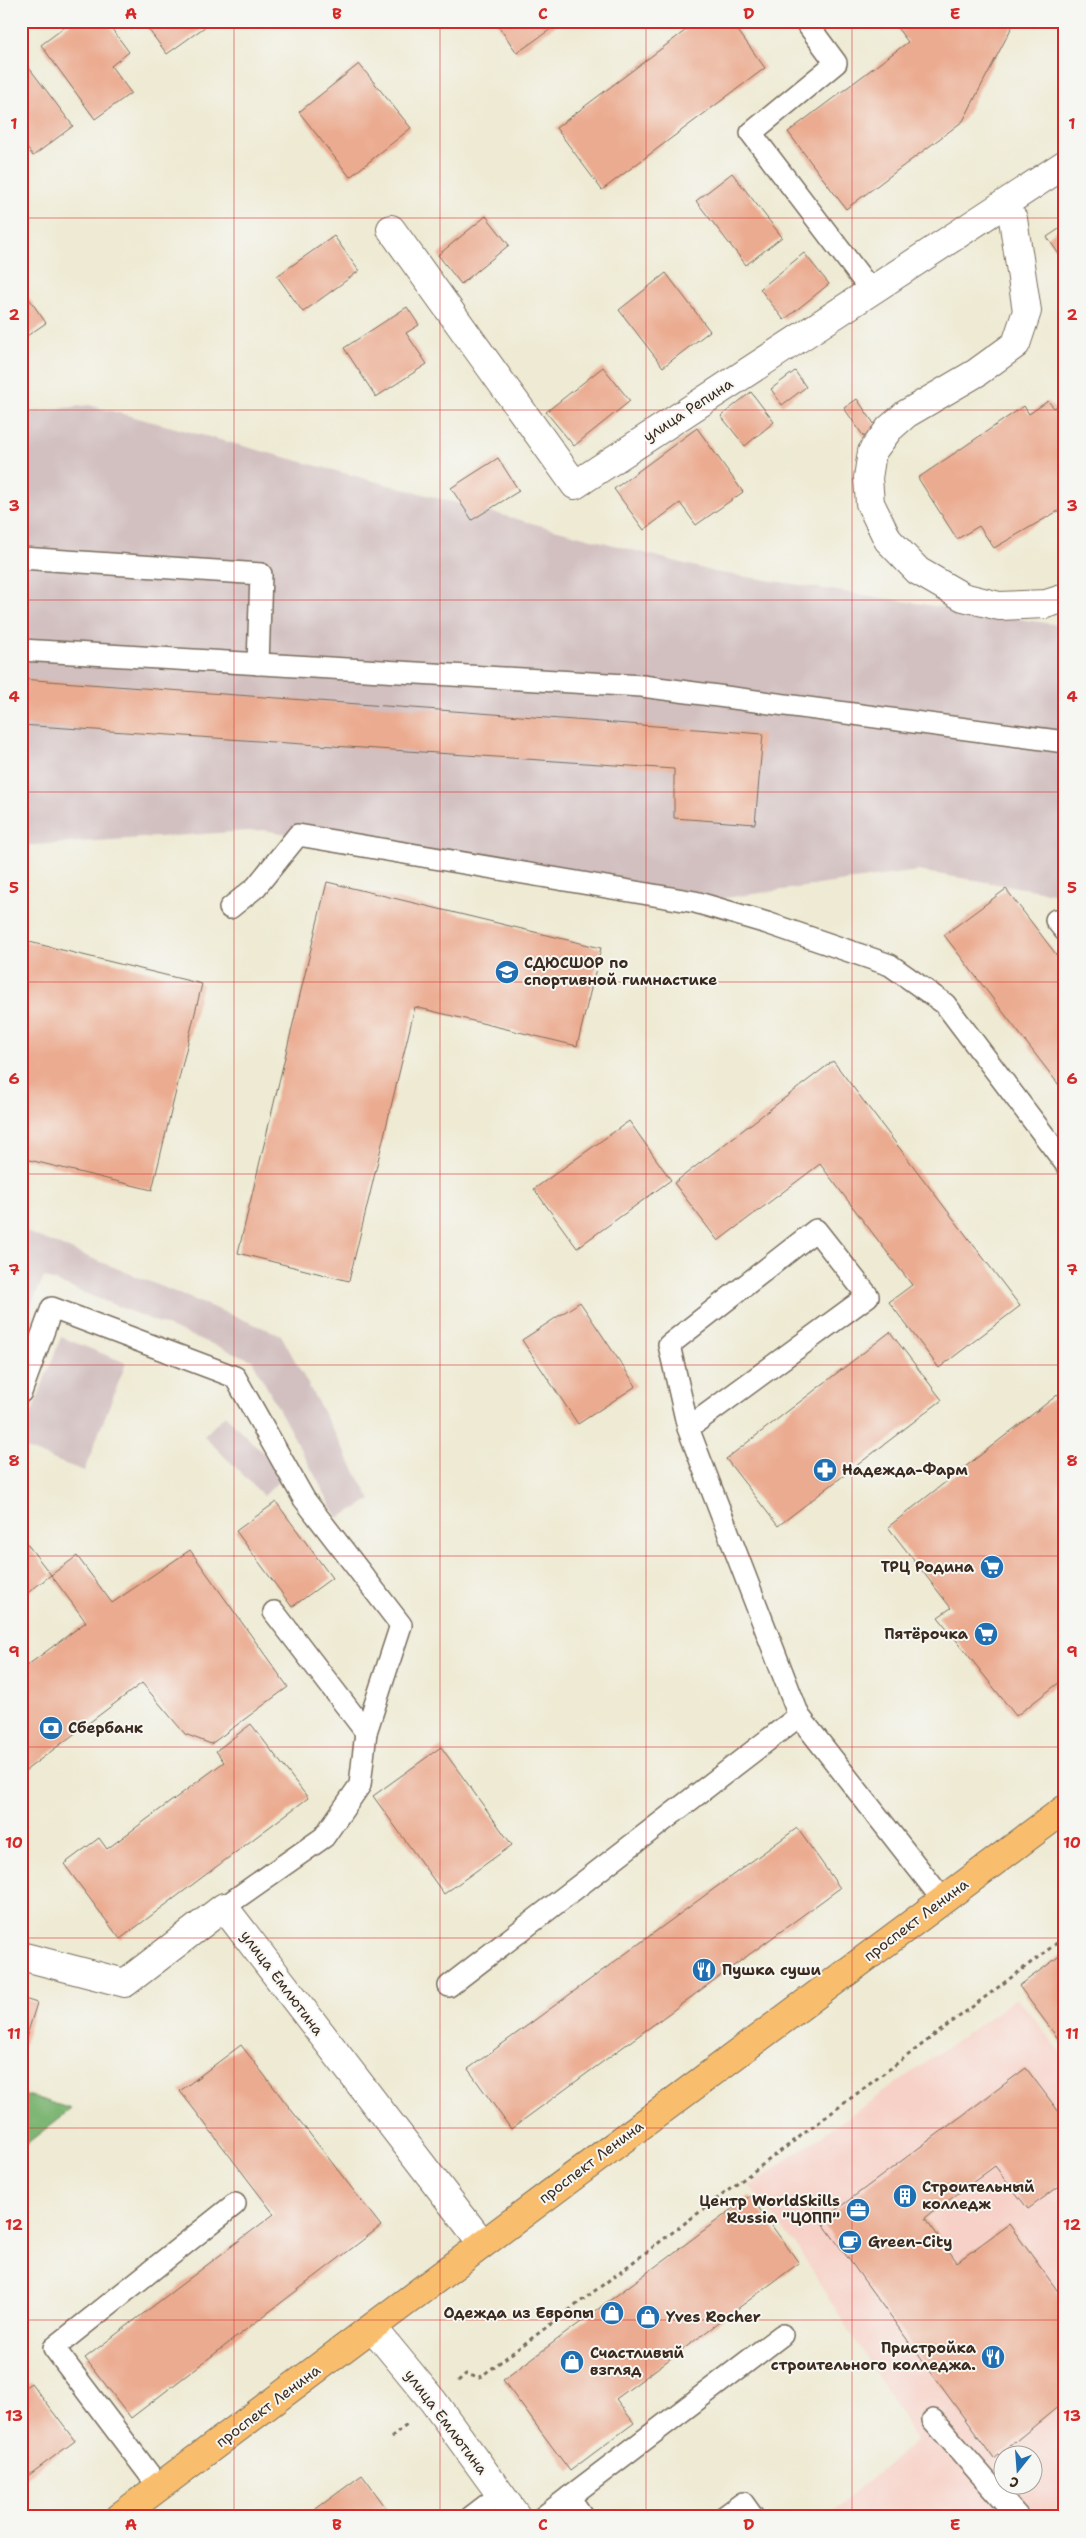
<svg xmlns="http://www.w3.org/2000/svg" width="1086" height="2538" viewBox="0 0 1086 2538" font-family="'Shantell Sans',sans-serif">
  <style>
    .built { fill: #f7d1c7; fill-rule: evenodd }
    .industrial { fill: #d2bfc0 }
    .forest { fill: #7eb674; stroke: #5c7049 }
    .building { fill: #ebab90 }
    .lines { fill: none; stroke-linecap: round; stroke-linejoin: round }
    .service-casing { stroke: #7a6d5d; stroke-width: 24 }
    .minor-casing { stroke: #7a6d5d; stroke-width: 30 }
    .primary-casing { stroke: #7a6d5d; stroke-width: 30 }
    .path { stroke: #7a6d5d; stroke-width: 3; stroke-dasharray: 4 4; stroke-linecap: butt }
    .service { stroke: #fff; stroke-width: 21 }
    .minor { stroke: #fff; stroke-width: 28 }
    .primary { stroke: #f9be6d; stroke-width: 28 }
    .grid { fill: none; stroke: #d62828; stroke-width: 1; stroke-opacity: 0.55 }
    .labels { text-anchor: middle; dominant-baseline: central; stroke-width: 4; stroke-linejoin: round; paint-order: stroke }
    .street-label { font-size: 15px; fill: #3b2a1e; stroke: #f6f6f2 }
    .poi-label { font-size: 15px; font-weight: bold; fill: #3b2a1e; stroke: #f6f6f2; text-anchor: start }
    .neatline { fill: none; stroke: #d62828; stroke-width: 2 }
    .grid-label { font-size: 16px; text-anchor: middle; font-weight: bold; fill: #d62828 }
  </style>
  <rect width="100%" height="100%" fill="#f6f6f2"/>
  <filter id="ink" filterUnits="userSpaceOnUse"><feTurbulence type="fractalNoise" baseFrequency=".02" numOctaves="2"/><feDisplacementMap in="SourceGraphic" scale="10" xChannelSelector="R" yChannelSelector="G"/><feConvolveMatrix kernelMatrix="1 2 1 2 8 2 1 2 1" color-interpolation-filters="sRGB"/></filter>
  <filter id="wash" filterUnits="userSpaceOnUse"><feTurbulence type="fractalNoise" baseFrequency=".0096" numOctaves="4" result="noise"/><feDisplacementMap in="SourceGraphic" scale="20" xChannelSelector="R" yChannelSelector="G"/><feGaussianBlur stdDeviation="1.12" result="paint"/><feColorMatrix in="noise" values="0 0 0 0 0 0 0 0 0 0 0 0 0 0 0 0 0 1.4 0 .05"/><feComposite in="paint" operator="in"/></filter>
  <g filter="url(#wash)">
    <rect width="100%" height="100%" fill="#eeead3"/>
    <!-- built -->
    <path class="built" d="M1017 1998 1065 2057V2517H825L917 2440 796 2245 750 2186ZM1004 2456H1034V2486H1004Z"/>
    <!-- industrial -->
    <g class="industrial">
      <path d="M89 405 715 572 1065 626V895L918 871 695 902 264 830 21 846V413Z"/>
      <path d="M22 1230 281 1335 371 1500 338 1518 252 1360 44 1277 21 1327Z"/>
      <path d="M61 1337 126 1363 84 1471 21 1447V1440Z"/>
      <path d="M225 1415 285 1475 264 1496 204 1436Z"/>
    </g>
    <!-- forest -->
    <path class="forest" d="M21 2093 71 2109 21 2148Z"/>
    <g id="blocks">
      <!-- building -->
      <g class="building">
        <path d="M73 21H106L129 52 111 66 131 93 95 119 41 45Z"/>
        <path d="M142 21H213L167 54Z"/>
        <path d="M495 21H562L517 53Z"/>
        <path d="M698 21H731L765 68 602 190 556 128Z"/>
        <path d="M892 21H1013L1014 23 963 121 846 209 788 132 908 42Z"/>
        <path d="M21 57 73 126 33 156 21 140Z"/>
        <path d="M359 64 411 128 350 177 299 112Z"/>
        <path d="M732 173 782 237 746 265 696 201Z"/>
        <path d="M486 216 509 245 461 284 438 255Z"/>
        <path d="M1065 225V263L1047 237Z"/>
        <path d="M334 236 359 271 303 312 277 276Z"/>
        <path d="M804 253 829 284 784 320 760 289Z"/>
        <path d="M666 273 710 331 663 367 619 310Z"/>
        <path d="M21 287 46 323 21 340Z"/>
        <path d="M407 307 419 325 406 333 427 364 376 397 344 348Z"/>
        <path d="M603 367 630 401 574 446 546 412Z"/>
        <path d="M795 371 806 387 782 405 771 389Z"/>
        <path d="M751 392 774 422 745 446 721 416Z"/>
        <path d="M857 399 877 428 864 437 844 408Z"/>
        <path d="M1048 401 1054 408 1065 401V507L994 548 979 526 957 539 918 478 1024 406 1029 414Z"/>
        <path d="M697 428 743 492 696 525 680 503 644 530 614 489Z"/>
        <path d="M498 458 519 491 472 520 451 488Z"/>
        <path d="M21 679 763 734 755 824 674 818V769L21 725Z"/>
        <path d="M327 882 601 948 577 1046 415 1007 349 1281 238 1253Z"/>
        <path d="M1006 889 1065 966V1093L944 935Z"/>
        <path d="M21 940 202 984 152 1190 21 1158Z"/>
        <path d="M833 1061 1020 1306 939 1368 889 1302 912 1285 820 1164 718 1241 674 1183Z"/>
        <path d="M629 1121 671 1180 577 1248 534 1189Z"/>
        <path d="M580 1302 636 1386 578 1424 522 1340Z"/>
        <path d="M890 1332 942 1400 778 1526 726 1459Z"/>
        <path d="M1065 1389V1678L1016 1716 938 1617 951 1608 888 1527Z"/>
        <path d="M276 1502 332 1578 292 1607 236 1531Z"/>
        <path d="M21 1536 51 1575 21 1598Z"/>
        <path d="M190 1550 288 1687 211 1744 185 1734 142 1683 21 1774V1670L86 1622 51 1575 77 1556 112 1603Z"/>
        <path d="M251 1724 308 1798 120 1939 64 1864 99 1838 107 1849 224 1762 216 1751Z"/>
        <path d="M441 1747 512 1845 444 1894 373 1796Z"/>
        <path d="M797 1828 840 1888 511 2129 468 2069Z"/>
        <path d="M1065 1952V2048L1019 1986Z"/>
        <path d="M21 1998 37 2003 22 2051H21Z"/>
        <path d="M241 2045 381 2226 131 2418 85 2358 274 2214 180 2091Z"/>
        <path d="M1026 2068 1065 2120V2182L1028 2209 995 2166 925 2218 957 2262 1009 2224 1065 2301V2401L994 2459 821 2221Z"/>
        <path d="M750 2196 799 2263 616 2399 634 2423 570 2471 503 2380Z"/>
        <path d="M31 2383 75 2441 21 2481V2390Z"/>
        <path d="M362 2475 393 2517H305Z"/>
      </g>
    </g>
  </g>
  <g filter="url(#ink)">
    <use href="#blocks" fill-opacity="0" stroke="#7a6d5d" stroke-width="1"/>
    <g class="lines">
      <!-- service casing -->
      <g class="service-casing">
        <g id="service">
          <path d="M805 21 836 63 751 133 872 292"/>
          <path d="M21 558 261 574 258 664"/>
          <path d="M21 650 642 686 1065 742"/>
          <path d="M230 908 256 887 298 835 695 902 767 923 890 965 945 1004 1065 1163"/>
          <path d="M1056 920 1065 931"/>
          <path d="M21 1392 52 1308 235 1377 304 1499 401 1625 366 1732"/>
          <path d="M688 1428 669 1345 816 1230 868 1296 688 1428 799 1716 943 1900"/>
          <path d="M224 1907 324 1837 360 1785 366 1732 274 1612"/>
          <path d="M449 1986 799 1716"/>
          <path d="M933 2420 1018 2517"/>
          <path d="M159 2487 54 2348 235 2204"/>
          <path d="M569 2497 583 2517"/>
          <path d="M471 2517 501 2494"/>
          <path d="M543 2517 782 2335"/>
          <path d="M724 2517 743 2503 753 2517"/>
        </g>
      </g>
      <!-- minor casing -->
      <g class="minor-casing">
        <g id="minor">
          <path d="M1013 219 1027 311 1016 344 976 373 906 414 889 429 872 452 868 478 870 503 888 540 918 571 963 597 999 606 1046 604 1065 598"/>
          <path d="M391 229 575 485 1065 164"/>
          <path d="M21 1956 125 1983 224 1907 482 2243"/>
          <path d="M373 2328 433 2401 517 2517"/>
        </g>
      </g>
      <!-- primary casing -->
      <g class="primary-casing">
        <path id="primary" d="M119 2517C434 2280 749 2045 1065 1809"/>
      </g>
      <!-- path -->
      <g class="path">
        <path d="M458 2381 466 2374 479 2378 1065 1937"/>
        <path d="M391 2438 408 2424"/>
      </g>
      <!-- service -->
      <use href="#service" class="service"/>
      <!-- minor -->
      <use href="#minor" class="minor"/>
      <!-- primary -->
      <use href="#primary" class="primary"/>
    </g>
  </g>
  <!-- grid -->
  <path class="grid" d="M234 21V2517M440 21V2517M646 21V2517M852 21V2517M21 218H1065M21 410H1065M21 600H1065M21 792H1065M21 982H1065M21 1174H1065M21 1365H1065M21 1556H1065M21 1747H1065M21 1938H1065M21 2128H1065M21 2320H1065"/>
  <!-- icons -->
  <defs>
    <g id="school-disc" transform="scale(1.25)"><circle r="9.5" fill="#1f6fb2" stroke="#f6f6f2"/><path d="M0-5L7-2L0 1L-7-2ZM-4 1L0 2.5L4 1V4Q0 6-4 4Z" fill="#fff"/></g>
    <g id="pharmacy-disc" transform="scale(1.25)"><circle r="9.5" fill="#1f6fb2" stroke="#f6f6f2"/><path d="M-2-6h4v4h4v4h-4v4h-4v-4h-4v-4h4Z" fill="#fff"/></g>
    <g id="supermarket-disc" transform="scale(1.25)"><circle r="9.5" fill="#1f6fb2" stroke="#f6f6f2"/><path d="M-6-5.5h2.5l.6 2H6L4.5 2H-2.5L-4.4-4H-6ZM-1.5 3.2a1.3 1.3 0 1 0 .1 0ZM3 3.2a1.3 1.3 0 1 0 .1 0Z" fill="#fff"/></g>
    <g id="bank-disc" transform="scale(1.25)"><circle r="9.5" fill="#1f6fb2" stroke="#f6f6f2"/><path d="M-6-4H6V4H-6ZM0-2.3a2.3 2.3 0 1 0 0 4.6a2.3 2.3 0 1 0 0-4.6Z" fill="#fff"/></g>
    <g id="restaurant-disc" transform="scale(1.25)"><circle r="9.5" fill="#1f6fb2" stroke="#f6f6f2"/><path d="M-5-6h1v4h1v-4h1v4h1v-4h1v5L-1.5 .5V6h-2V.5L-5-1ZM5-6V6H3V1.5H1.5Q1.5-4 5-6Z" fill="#fff"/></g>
    <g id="building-disc" transform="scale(1.25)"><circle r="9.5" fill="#1f6fb2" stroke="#f6f6f2"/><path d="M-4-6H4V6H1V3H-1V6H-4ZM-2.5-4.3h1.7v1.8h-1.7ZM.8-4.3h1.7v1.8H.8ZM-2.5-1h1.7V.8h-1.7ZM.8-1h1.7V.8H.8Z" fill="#fff"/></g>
    <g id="office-disc" transform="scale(1.25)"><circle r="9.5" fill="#1f6fb2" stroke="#f6f6f2"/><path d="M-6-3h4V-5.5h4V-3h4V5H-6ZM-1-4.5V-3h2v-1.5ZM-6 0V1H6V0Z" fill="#fff"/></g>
    <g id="cafe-disc" transform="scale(1.25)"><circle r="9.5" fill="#1f6fb2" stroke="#f6f6f2"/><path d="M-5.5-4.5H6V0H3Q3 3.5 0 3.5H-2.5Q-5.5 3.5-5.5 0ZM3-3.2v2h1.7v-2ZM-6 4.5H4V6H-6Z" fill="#fff"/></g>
    <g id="shop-disc" transform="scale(1.25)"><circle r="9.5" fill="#1f6fb2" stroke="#f6f6f2"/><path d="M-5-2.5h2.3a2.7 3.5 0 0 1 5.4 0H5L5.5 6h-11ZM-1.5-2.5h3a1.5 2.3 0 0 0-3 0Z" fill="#fff"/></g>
  </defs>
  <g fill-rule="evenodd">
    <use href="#school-disc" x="507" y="972"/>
    <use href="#pharmacy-disc" x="825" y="1470"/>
    <use href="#supermarket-disc" x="992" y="1567"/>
    <use href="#supermarket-disc" x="986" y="1634"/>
    <use href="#bank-disc" x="51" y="1728"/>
    <use href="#restaurant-disc" x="704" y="1970"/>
    <use href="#building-disc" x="905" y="2196"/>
    <use href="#office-disc" x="858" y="2210"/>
    <use href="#cafe-disc" x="850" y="2242"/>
    <use href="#shop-disc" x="612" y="2313"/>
    <use href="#shop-disc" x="648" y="2317"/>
    <use href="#restaurant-disc" x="993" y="2357"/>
    <use href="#shop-disc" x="572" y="2362"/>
  </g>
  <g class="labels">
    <!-- street labels -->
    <g class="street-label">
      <text transform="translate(688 410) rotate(-33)">улица Репина</text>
      <text transform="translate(916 1920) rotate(-37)">проспект Ленина</text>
      <text transform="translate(282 1983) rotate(53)">улица Емлютина</text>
      <text transform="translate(591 2162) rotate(-37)">проспект Ленина</text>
      <text transform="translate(268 2406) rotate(-37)">проспект Ленина</text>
      <text transform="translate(446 2422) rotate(53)">улица Емлютина</text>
    </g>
    <!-- poi labels -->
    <g class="poi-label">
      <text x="524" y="963">СДЮСШОР по<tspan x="524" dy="17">спортивной гимнастике</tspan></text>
      <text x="842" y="1470">Надежда-Фарм</text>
      <text x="974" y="1567" text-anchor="end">ТРЦ Родина</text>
      <text x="968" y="1634" text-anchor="end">Пятёрочка</text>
      <text x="68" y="1728">Сбербанк</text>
      <text x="722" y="1970">Пушка суши</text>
      <text x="922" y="2187">Строительный<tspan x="922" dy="17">колледж</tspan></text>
      <text x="840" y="2201" text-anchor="end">Центр WorldSkills<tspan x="840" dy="17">Russia "ЦОПП"</tspan></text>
      <text x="868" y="2242">Green-City</text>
      <text x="594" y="2313" text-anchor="end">Одежда из Европы</text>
      <text x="666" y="2317">Yves Rocher</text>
      <text x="976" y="2348" text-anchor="end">Пристройка<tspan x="976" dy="17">строительного колледжа.</tspan></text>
      <text x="590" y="2353">Счастливый<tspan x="590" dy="17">взгляд</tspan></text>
    </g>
  </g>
  <!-- margin -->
  <rect width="1086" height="2538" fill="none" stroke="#f6f6f2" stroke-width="55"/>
  <!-- north arrow -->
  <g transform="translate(1018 2470) rotate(197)"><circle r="24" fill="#f6f6f2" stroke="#aba49d"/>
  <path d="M0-4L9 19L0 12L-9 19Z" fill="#1f6fb2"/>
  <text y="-8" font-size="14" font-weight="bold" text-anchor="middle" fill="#3b2a1e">С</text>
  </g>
  <rect x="28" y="28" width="1030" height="2482" class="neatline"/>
  <g class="grid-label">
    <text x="131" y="19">A</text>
    <text x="337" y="19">B</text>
    <text x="543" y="19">C</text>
    <text x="749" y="19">D</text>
    <text x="955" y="19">E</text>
    <text x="14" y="129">1</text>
    <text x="1072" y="129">1</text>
    <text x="14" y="320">2</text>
    <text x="1072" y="320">2</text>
    <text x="14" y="511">3</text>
    <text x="1072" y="511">3</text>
    <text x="14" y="702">4</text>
    <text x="1072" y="702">4</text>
    <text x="14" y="893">5</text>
    <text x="1072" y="893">5</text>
    <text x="14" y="1084">6</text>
    <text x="1072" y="1084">6</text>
    <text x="14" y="1275">7</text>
    <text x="1072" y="1275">7</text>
    <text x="14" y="1466">8</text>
    <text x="1072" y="1466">8</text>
    <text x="14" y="1657">9</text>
    <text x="1072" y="1657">9</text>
    <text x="14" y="1848">10</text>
    <text x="1072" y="1848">10</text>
    <text x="14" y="2039">11</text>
    <text x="1072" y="2039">11</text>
    <text x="14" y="2230">12</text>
    <text x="1072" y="2230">12</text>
    <text x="14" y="2421">13</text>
    <text x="1072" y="2421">13</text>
    <text x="131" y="2530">A</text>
    <text x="337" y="2530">B</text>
    <text x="543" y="2530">C</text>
    <text x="749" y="2530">D</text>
    <text x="955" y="2530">E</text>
  </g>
</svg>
